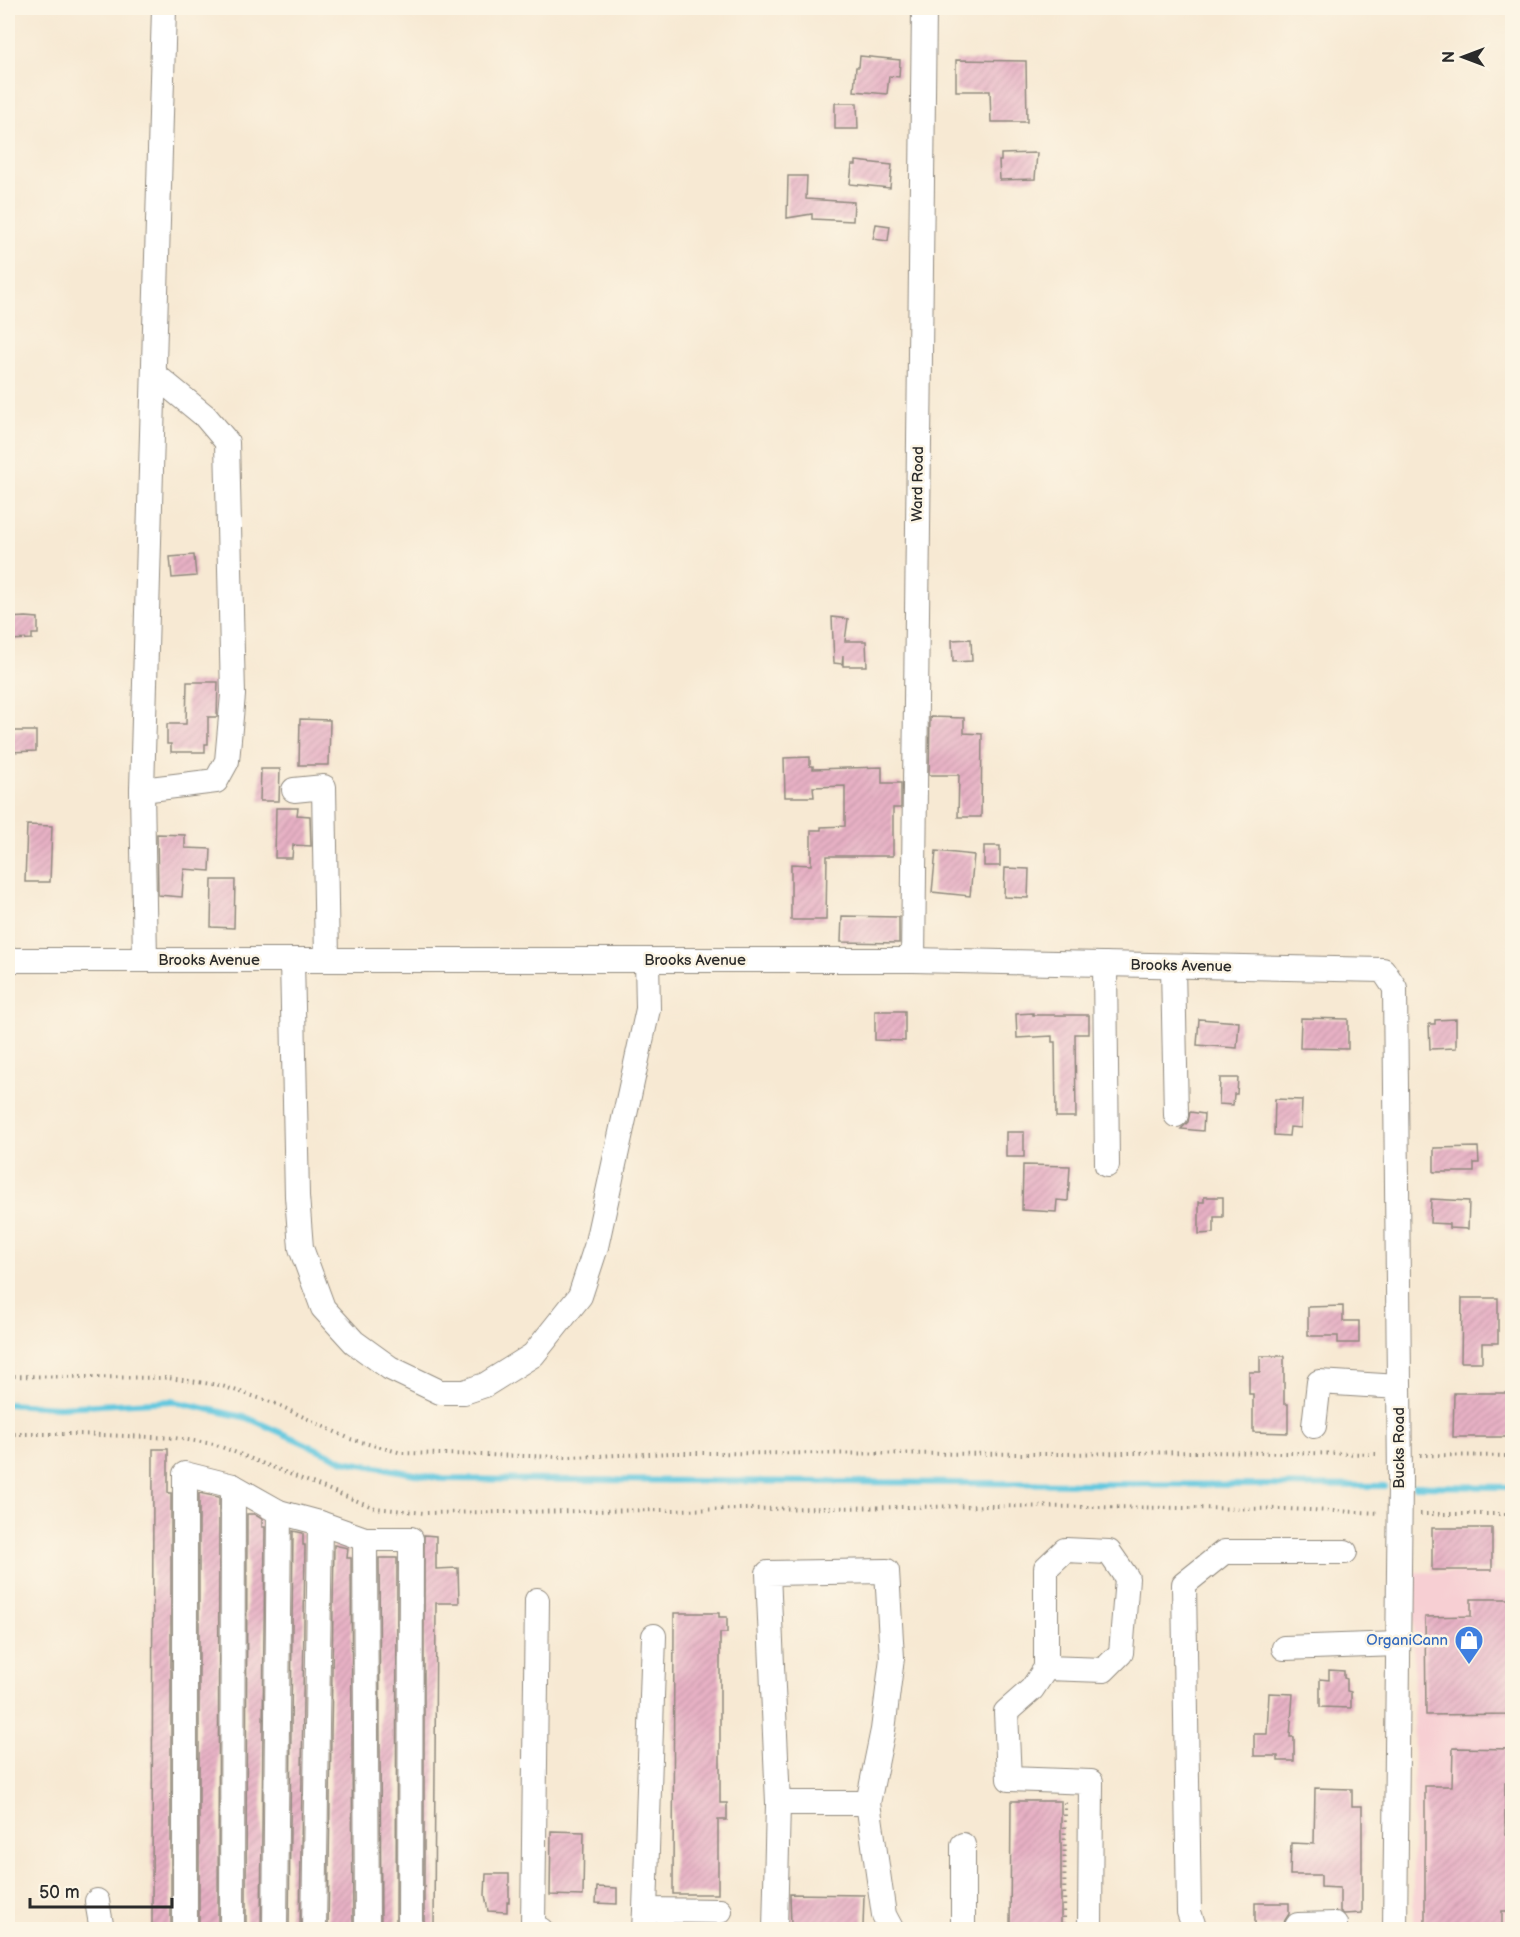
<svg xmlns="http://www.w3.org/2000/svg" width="1520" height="1937" viewBox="0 0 1520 1937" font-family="'Balsamiq Sans',sans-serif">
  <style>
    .built { fill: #f7cfd3 }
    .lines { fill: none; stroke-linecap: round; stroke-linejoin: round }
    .stream { stroke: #62c8df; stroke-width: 6 }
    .building { fill: url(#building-hatch) }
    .minor-casing { stroke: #918a7f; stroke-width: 26 }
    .path { stroke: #918a7f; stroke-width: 4; stroke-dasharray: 1.5 4.5; stroke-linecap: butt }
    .minor { stroke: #fff; stroke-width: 24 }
    .labels { text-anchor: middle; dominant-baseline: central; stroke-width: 5; stroke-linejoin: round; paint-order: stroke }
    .street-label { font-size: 15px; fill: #2b2b2b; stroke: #fcf5e5 }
    .shop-label { font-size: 15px; fill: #366cbe; stroke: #fcf5e5; text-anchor: end }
  </style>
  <defs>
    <pattern id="building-hatch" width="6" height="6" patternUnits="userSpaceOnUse" patternTransform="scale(1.5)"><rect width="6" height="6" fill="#e7b1c5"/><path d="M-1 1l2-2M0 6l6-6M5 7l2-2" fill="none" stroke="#c698a9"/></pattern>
  </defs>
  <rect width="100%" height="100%" fill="#fcf5e5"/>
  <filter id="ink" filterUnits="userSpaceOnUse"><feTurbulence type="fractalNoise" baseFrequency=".0167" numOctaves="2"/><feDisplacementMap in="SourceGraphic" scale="12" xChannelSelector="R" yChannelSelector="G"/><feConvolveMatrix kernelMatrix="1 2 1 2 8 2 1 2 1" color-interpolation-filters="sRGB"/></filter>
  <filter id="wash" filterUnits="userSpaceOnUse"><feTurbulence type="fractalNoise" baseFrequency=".008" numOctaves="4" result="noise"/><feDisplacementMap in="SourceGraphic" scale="24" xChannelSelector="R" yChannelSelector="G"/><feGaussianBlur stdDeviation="1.35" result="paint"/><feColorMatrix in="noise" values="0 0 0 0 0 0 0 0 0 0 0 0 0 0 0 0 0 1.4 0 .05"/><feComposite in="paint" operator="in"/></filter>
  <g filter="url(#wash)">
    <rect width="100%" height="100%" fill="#f7e9d3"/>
    <!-- built -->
    <path class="built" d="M1414 1572 1512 1573V1929L1413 1930Z"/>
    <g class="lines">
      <!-- stream -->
      <g class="stream">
        <path d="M8 1404 59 1407 172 1401 248 1418 344 1461 442 1479 1384 1486"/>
        <path d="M1415 1486 1512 1487"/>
      </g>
    </g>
    <g id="blocks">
      <!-- building -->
      <g class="building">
        <path d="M860 56 900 60 899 77 889 76 887 94 854 91 856 67H859Z"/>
        <path d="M956 60 1026 61 1027 122H991L990 91H956Z"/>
        <path d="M835 103H857L858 129H835Z"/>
        <path d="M1037 153 1035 179 1000 180 999 161H1001V154Z"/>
        <path d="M856 161 892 165 890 188 850 184 852 165H856Z"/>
        <path d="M788 176H807L806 199 854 202 853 221 812 219V214L787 218Z"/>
        <path d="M876 224 890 226 888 241 873 239Z"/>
        <path d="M194 555 196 576 172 578 170 557Z"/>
        <path d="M26 617 38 618V634H32V639L8 640V618Z"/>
        <path d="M832 617 848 619 845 641H866L867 666H843V655L842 664 834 663Z"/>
        <path d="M971 639 972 661 953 662 952 640Z"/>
        <path d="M187 682H218L217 717H208V744H205V752H171V744H167V724H186Z"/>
        <path d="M930 717 964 718V733L982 734 981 817H958L959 775H929Z"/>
        <path d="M300 719 330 720 329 765H299Z"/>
        <path d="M8 731H36V751L8 752Z"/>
        <path d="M810 757V766H813V769L882 767V783H901V808H893V856H827L826 920H791V864L811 865V830H821V827L845 826V786L813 787 814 797H785L784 758Z"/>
        <path d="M261 769H280L279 801H260Z"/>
        <path d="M276 808H298L297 815 310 816 311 846 293 845 292 858H275Z"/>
        <path d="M27 825 52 826 50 882H25Z"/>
        <path d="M157 834 185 835V848L211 849 210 871 184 869 182 897 158 895Z"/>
        <rect x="984" y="846" width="16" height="20"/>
        <path d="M936 851 974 855 970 896 932 892Z"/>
        <path d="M1005 868 1029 869 1028 898 1004 897Z"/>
        <path d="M212 880H235L234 928 211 927Z"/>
        <path d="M842 916 899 917V943L841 942Z"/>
        <path d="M875 1011H905V1041L875 1040Z"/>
        <path d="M1033 1013V1015H1089V1034H1075L1076 1117H1056L1055 1042H1052V1036L1017 1038 1016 1014Z"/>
        <path d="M1301 1018 1348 1019V1049L1300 1048Z"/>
        <path d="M1199 1019 1239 1022 1237 1048 1197 1045Z"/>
        <path d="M1456 1019V1048L1430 1049 1429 1024H1435V1020Z"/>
        <path d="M1220 1078H1238L1237 1094H1234L1233 1105 1219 1104Z"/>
        <path d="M1275 1099 1302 1100 1301 1128 1290 1127 1289 1136 1274 1135Z"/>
        <path d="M1190 1112 1204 1114 1203 1131 1181 1129 1188 1122Z"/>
        <rect x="1006" y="1132" width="18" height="25"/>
        <path d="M1478 1147 1479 1163H1474V1172H1434V1148Z"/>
        <path d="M1023 1165 1070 1166 1068 1201 1057 1200 1056 1212 1022 1210Z"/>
        <path d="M1204 1197H1223V1217H1214V1233L1199 1234V1202H1204Z"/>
        <path d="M1431 1199 1469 1201 1468 1229 1449 1228V1224L1430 1223Z"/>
        <path d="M1462 1298H1498V1343H1482V1362H1461Z"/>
        <path d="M1343 1306V1321H1359V1343H1338V1336H1308V1307Z"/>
        <path d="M1260 1356H1284V1404H1288V1433L1253 1432V1394H1249V1372H1260Z"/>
        <path d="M1454 1393H1512V1437H1453Z"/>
        <path d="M153 1449H168V1493H171V1929H152Z"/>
        <path d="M199 1493 219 1497 218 1929H199Z"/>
        <path d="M247 1514H254L262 1519V1527H265L261 1929H246Z"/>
        <rect x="1432" y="1528" width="60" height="42"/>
        <path d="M293 1531 303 1533V1545H305L300 1929H289Z"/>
        <path d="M424 1535 436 1536V1569L458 1568 459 1603H436L434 1929H424Z"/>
        <path d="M334 1545 348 1548 347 1558H351L353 1929H328Z"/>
        <path d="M379 1558H397L396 1929H381Z"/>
        <path d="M1471 1599H1512V1714L1426 1715 1425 1617 1471 1616Z"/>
        <path d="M674 1613H719V1617H727V1633H720V1803H727V1820H718V1894H673Z"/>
        <path d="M1329 1670 1344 1671V1678L1347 1679V1691L1351 1692V1708L1320 1707V1679L1329 1680Z"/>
        <path d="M1269 1693 1293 1694 1290 1737H1294V1761H1278V1756H1254V1734H1267Z"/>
        <path d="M1453 1748 1512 1749V1783H1505V1834H1512V1911H1502V1929H1425V1786H1452Z"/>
        <path d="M1315 1788 1352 1789V1806H1362V1913L1344 1914 1340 1911V1888L1321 1887V1875H1290L1291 1843 1314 1844Z"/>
        <path d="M1011 1801H1061V1929H1010Z"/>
        <path d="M551 1831 584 1832 583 1896 550 1895Z"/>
        <path d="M486 1874H509V1902H507V1912L488 1911 485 1895Z"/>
        <path d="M597 1887 617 1888V1904L596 1903Z"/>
        <path d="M790 1894 864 1895 863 1927 791 1926Z"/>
        <path d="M1255 1903H1289V1914L1282 1925 1255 1926Z"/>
      </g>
    </g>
  </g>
  <g filter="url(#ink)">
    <use href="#blocks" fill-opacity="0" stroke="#918a7f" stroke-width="1.5"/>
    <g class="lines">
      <!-- minor casing -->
      <g class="minor-casing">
        <g id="minor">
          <path d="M142 790 216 781 227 761 233 695 227 442 205 416 154 374"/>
          <path d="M294 790 324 787 327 960"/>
          <path d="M8 960H913L1383 970 1395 988 1400 1481 1395 1930"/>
          <path d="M145 960 142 790 164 8"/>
          <path d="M292 960 297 1196 301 1248 323 1308 354 1342 390 1368 440 1392H464L485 1385 533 1355 580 1296 596 1247 648 1009 647 960"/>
          <path d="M913 960 924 8"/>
          <path d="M1105 964 1107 1165"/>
          <path d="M1173 966 1176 1115"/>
          <path d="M1314 1426 1319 1382 1399 1387"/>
          <path d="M365 1539 367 1930"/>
          <path d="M537 1600 533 1925 541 1930"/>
          <path d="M1284 1648 1398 1644"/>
          <path d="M1046 1668 1104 1670 1121 1653 1127 1578 1109 1552 1065 1550 1046 1568V1668L1032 1689 1006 1712 1009 1779 1091 1782 1090 1930"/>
          <path d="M868 1803 884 1915 892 1930"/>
          <path d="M97 1901 102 1930"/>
          <path d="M645 1910 654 1636"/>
          <path d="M185 1930V1474L233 1486 279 1512 320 1523 365 1539H411L410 1930"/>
          <path d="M232 1930 233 1486"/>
          <path d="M275 1930 279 1512"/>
          <path d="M314 1930 320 1523"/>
          <path d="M644 1930 645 1910 720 1911"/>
          <path d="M775 1930 778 1803 768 1573 887 1571 892 1658 883 1730 868 1803H778"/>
          <path d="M963 1930V1845"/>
          <path d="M1195 1930 1189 1912 1184 1584 1224 1552H1345"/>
          <path d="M1295 1930 1298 1925 1335 1924V1930"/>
        </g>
      </g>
      <!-- path -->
      <g class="path">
        <path d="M8 1376 168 1378 219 1385 274 1403 350 1439 402 1453 568 1457 674 1453 1061 1454 1196 1452 1379 1454"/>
        <path d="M8 1434H77L175 1438 214 1444 375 1508 424 1513 991 1506 1286 1509 1380 1513"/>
        <path d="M1420 1455 1512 1456"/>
        <path d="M1420 1514H1512"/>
        <path d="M1064 1930 1065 1801"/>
      </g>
      <!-- minor -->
      <use href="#minor" class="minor"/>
    </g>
  </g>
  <!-- icons -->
  <defs>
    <g id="shop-pin" transform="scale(1.5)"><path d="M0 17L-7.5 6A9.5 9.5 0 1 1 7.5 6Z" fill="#3f7fe0" stroke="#fcf5e5"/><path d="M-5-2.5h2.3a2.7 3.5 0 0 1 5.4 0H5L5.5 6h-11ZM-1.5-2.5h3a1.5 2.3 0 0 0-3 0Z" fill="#fff"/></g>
  </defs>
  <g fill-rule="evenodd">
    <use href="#shop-pin" x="1469" y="1640"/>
  </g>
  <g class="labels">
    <!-- street labels -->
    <g class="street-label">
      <text transform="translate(918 484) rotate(-89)">Ward Road</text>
      <text x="209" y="960">Brooks Avenue</text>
      <text x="695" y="960">Brooks Avenue</text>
      <text transform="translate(1181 966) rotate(1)">Brooks Avenue</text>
      <text transform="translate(1399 1448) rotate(-90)">Bucks Road</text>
    </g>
    <!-- shop labels -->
    <g class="shop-label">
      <text x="1448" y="1640">OrganiCann</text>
    </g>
  </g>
  <!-- margin -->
  <rect width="1520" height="1937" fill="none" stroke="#fcf5e5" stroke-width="30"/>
  <!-- north arrow -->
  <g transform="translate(1463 57) rotate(270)" stroke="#fcf5e5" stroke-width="4.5" paint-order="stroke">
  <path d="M0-4.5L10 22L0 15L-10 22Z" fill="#2b2b2b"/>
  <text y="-9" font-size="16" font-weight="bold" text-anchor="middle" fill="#2b2b2b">N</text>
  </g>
  <!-- scale -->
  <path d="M30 1898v9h142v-9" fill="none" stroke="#2b2b2b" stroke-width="3"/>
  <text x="39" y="1898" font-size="18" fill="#2b2b2b" stroke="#fcf5e5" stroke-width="4.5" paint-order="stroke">50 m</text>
</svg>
